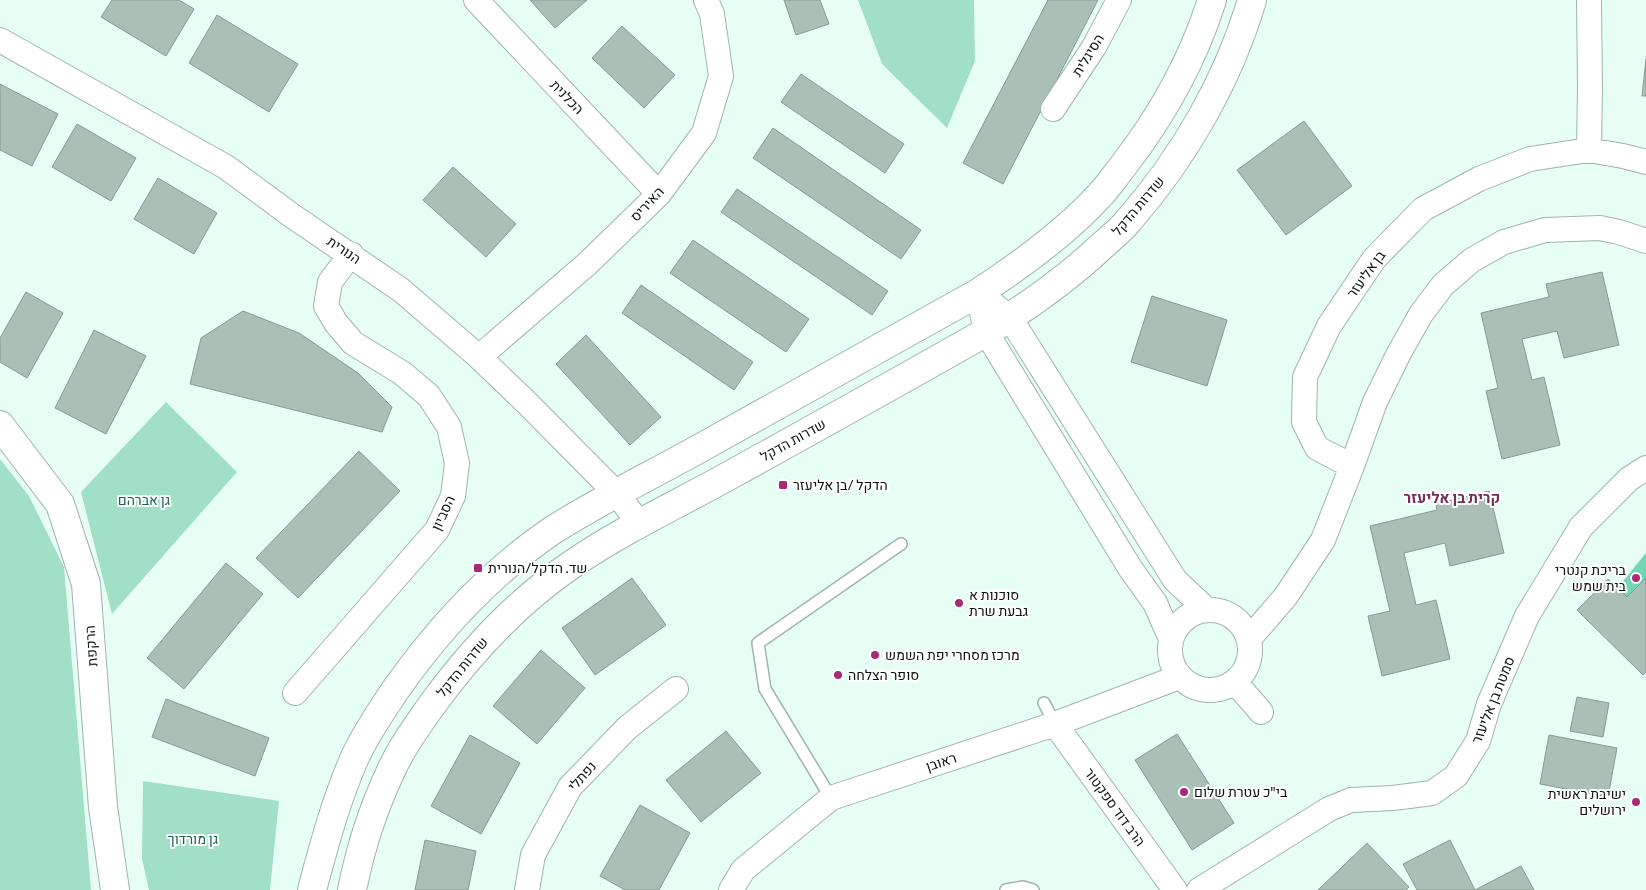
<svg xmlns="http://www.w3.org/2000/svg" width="1646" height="890" font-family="Commissioner,Heebo,sans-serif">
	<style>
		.green { fill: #a1e0c6 }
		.water { fill: #71d7b2 }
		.building { fill: #aac0b6; stroke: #869b92 }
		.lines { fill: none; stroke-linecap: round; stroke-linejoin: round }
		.service-casing { stroke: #9fb5ab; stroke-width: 14 }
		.minor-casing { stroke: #9fb5ab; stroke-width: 26 }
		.tertiary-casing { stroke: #9fb5ab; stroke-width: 30 }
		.secondary-casing { stroke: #9fb5ab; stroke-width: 30 }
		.service { stroke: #fff; stroke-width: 11 }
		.minor { stroke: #fff; stroke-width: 24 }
		.tertiary { stroke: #fff; stroke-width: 28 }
		.secondary { stroke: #fff; stroke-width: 28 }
		.poi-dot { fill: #a92979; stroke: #fff; stroke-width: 2 }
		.labels { text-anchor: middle; stroke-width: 4; stroke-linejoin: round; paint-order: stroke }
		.street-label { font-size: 14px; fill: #0b130f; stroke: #fff }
		.poi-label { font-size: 14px; fill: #0b130f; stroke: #fff; text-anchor: start }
		.park-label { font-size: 14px; fill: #17664d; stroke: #fff }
		.neighbourhood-label { font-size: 15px; font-weight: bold; fill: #723357; stroke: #fff }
	</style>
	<rect width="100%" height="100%" fill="#e7fef4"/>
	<path class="green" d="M 858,0 L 974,0 L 975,61 L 947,128 L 882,64 Z
		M 166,402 L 237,472 L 112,614 L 81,492 Z
		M 0,459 L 29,496 L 64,567 L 91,890 L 0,890 Z
		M 143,781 L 279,801 L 270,890 L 149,890 L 142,859 Z"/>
	<path class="water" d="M 1646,553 L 1646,635 L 1606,602 Z"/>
	<path class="building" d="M 112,0 L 179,0 L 194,9 L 166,56 L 101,17 Z
		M 530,0 L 587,0 L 555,28 Z
		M 784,0 L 820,0 L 829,24 L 796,35 Z
		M 1048,0 L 1098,0 L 1003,184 L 963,163 Z
		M 217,15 L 298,64 L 269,112 L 189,63 Z
		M 622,26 L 675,75 L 644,108 L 592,58 Z
		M 1646,59 L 1646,96 L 1642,96 Z
		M 801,74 L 904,144 L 885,173 L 781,102 Z
		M 0,84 L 58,114 L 32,166 L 0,150 Z
		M 1304,121 L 1352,186 L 1286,235 L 1237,170 Z
		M 77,124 L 136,158 L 111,201 L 52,167 Z
		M 773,128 L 921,230 L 901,259 L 753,158 Z
		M 453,167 L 516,224 L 486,257 L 423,200 Z
		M 158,178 L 217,213 L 194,254 L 134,219 Z
		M 737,189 L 888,291 L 872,315 L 721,212 Z
		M 693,240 L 809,319 L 786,352 L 670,273 Z
		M 1602,272 L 1619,345 L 1564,358 L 1557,331 L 1522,339 L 1532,380 L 1544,377 L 1560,445 L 1502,459 L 1486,391 L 1498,388 L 1481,313 L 1549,297 L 1546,284 Z
		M 641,285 L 753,362 L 734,390 L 622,313 Z
		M 26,292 L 63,313 L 27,378 L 0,362 L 0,338 Z
		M 1152,296 L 1227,320 L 1207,386 L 1131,362 Z
		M 243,311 L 299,333 L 358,373 L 392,407 L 382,432 L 190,384 L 201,338 Z
		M 94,330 L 146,356 L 106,434 L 55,408 Z
		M 586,335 L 661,417 L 630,445 L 556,364 Z
		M 359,451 L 400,491 L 298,598 L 256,558 Z
		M 1489,491 L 1504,553 L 1450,566 L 1445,543 L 1404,553 L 1416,605 L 1436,600 L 1450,659 L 1382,676 L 1368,616 L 1390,611 L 1370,526 L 1437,510 L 1436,504 Z
		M 226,563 L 263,594 L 184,689 L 147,658 Z
		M 632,578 L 666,625 L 595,675 L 562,628 Z
		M 1646,578 L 1646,672 L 1643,675 L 1577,610 L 1608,579 L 1627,597 Z
		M 541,650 L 585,688 L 537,744 L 493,706 Z
		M 1577,697 L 1609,703 L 1603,737 L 1570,731 Z
		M 166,699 L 269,738 L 255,776 L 152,737 Z
		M 726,731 L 761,773 L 701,822 L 666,780 Z
		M 1177,734 L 1234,823 L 1192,850 L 1135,760 Z
		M 470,735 L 520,763 L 481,834 L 431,806 Z
		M 1549,735 L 1617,748 L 1608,797 L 1540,784 Z
		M 640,805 L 690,833 L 659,890 L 625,890 L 600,876 Z
		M 425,840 L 476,851 L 468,890 L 415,890 Z
		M 1450,840 L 1475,890 L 1521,866 L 1534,890 L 1417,890 L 1403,864 Z
		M 1367,843 L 1409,887 L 1406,890 L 1318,890 Z"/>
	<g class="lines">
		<g class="service-casing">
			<path id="service" d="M 1044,703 L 1055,724
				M 831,798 L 765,689 L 758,643 L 901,544
				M 1006,890 L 1023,887 L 1033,890"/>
		</g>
		<g class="minor-casing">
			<path id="minor" d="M 476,0 L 659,194
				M 0,40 L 226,167 L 291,215 L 401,290 L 479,357 L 527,403 L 616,493 L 640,524
				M 1053,109 L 1094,47 L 1119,0
				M 1589,150 L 1590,87 L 1589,0
				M 978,293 L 986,332 L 1130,568 L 1155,603 L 1171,639
				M 994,305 L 1010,318 L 1175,580 L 1207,610
				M 479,357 L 587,264 L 659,194 L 704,133 L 721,76 L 712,14 L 706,0
				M 1352,466 L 1317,448 L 1304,422 L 1305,377 L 1329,326 L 1374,259 L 1423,209 L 1479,179 L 1530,159 L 1589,150 L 1623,156 L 1646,162
				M1170 650a40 40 0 1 1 80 0a40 40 0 1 1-80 0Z
				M 1249,639 L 1286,596 L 1323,540 L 1352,466 L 1375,402 L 1398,355 L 1421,314 L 1443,285 L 1472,260 L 1504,242 L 1545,230 L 1600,228 L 1619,232 L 1646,241
				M 1235,682 L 1261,712
				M 295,693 L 437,530 L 453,496 L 457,463 L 449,427 L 429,396 L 402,373 L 353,343 L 336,323 L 326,306 L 330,282 L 351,254
				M 1055,724 L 1175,890
				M 527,890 L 533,855 L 570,787 L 627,728 L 676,689
				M 731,890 L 743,870 L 831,798 L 1055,724 L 1179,677
				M 1199,890 L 1329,809 L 1351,800 L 1393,798 L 1432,793 L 1456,776 L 1478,741 L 1489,704 L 1527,616 L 1581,527 L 1629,479 L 1646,468"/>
		</g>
		<g class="tertiary-casing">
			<path id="tertiary" d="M 0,425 L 60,504 L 86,584 L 103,807 L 115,890"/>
		</g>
		<g class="secondary-casing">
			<path id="secondary" d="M 312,890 C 324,845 336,800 355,757 C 366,733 382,710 396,689 C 439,628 491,572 553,530 C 602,499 654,474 704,446 C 795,395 886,344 978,293 C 1021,265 1064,234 1099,196 C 1108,187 1115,176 1123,166 C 1161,117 1193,60 1212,0
				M 352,890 C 360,850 373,809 390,773 C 400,750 415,729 429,709 C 470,652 516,602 574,563 C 624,529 680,503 732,474 C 817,427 902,380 986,332 C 1029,306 1068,278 1104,244 C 1113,236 1122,229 1129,220 C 1184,157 1228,81 1252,0"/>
		</g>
		<use href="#service" class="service"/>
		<use href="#minor" class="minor"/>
		<use href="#tertiary" class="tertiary"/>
		<use href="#secondary" class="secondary"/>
	</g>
	<g class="poi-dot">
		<rect x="778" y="480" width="10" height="10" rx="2.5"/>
		<rect x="473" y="563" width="10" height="10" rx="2.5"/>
		<circle cx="1636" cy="578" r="5"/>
		<circle cx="959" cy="603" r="5"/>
		<circle cx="875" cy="655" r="5"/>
		<circle cx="838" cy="675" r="5"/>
		<circle cx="1184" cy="792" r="5"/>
		<circle cx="1636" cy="802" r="5"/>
	</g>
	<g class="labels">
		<g class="street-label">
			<text transform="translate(1088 55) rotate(-58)" y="5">הסיגלית</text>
			<text transform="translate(567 97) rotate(46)" y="5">הכלנית</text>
			<text transform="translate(647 204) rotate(-47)" y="5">האיריס</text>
			<text transform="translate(1138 206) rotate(-50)" y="5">שדרות הדקל</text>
			<text transform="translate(344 250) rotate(34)" y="5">הנורית</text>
			<text transform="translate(1366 274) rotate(-54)" y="5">בן אליעזר</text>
			<text transform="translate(793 440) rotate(-29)" y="5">שדרות הדקל</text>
			<text transform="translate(443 513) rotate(-65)" y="5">הסביון</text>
			<text transform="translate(91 646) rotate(-94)" y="5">הרקפת</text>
			<text transform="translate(462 667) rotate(-51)" y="5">שדרות הדקל</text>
			<text transform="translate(1493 700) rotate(-68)" y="5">סמטת בן אליעזר</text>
			<text transform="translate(941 762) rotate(-18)" y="5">ראובן</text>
			<text transform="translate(582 776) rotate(-48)" y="5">נפתלי</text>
			<text transform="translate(1115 807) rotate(54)" y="5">הרב דוד ספקטור</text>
		</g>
		<g class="poi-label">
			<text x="793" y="490">הדקל /בן אליעזר</text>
			<text x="488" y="573">שד. הדקל/הנורית</text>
			<text x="1626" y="575" text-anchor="end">בריכת קנטרי<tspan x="1626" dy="16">בית שמש</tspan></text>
			<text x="969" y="600">סוכנות א<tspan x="969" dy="16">גבעת שרת</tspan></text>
			<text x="885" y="660">מרכז מסחרי יפת השמש</text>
			<text x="848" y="680">סופר הצלחה</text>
			<text x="1194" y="797">בי"כ עטרת שלום</text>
			<text x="1626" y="799" text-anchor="end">ישיבת ראשית<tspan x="1626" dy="16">ירושלים</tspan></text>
		</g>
		<g class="park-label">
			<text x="144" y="505">גן אברהם</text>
			<text x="193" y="844">גן מורדוך</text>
		</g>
		<g class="neighbourhood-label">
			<text x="1452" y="503">קרית בן אליעזר</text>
		</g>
	</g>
</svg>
